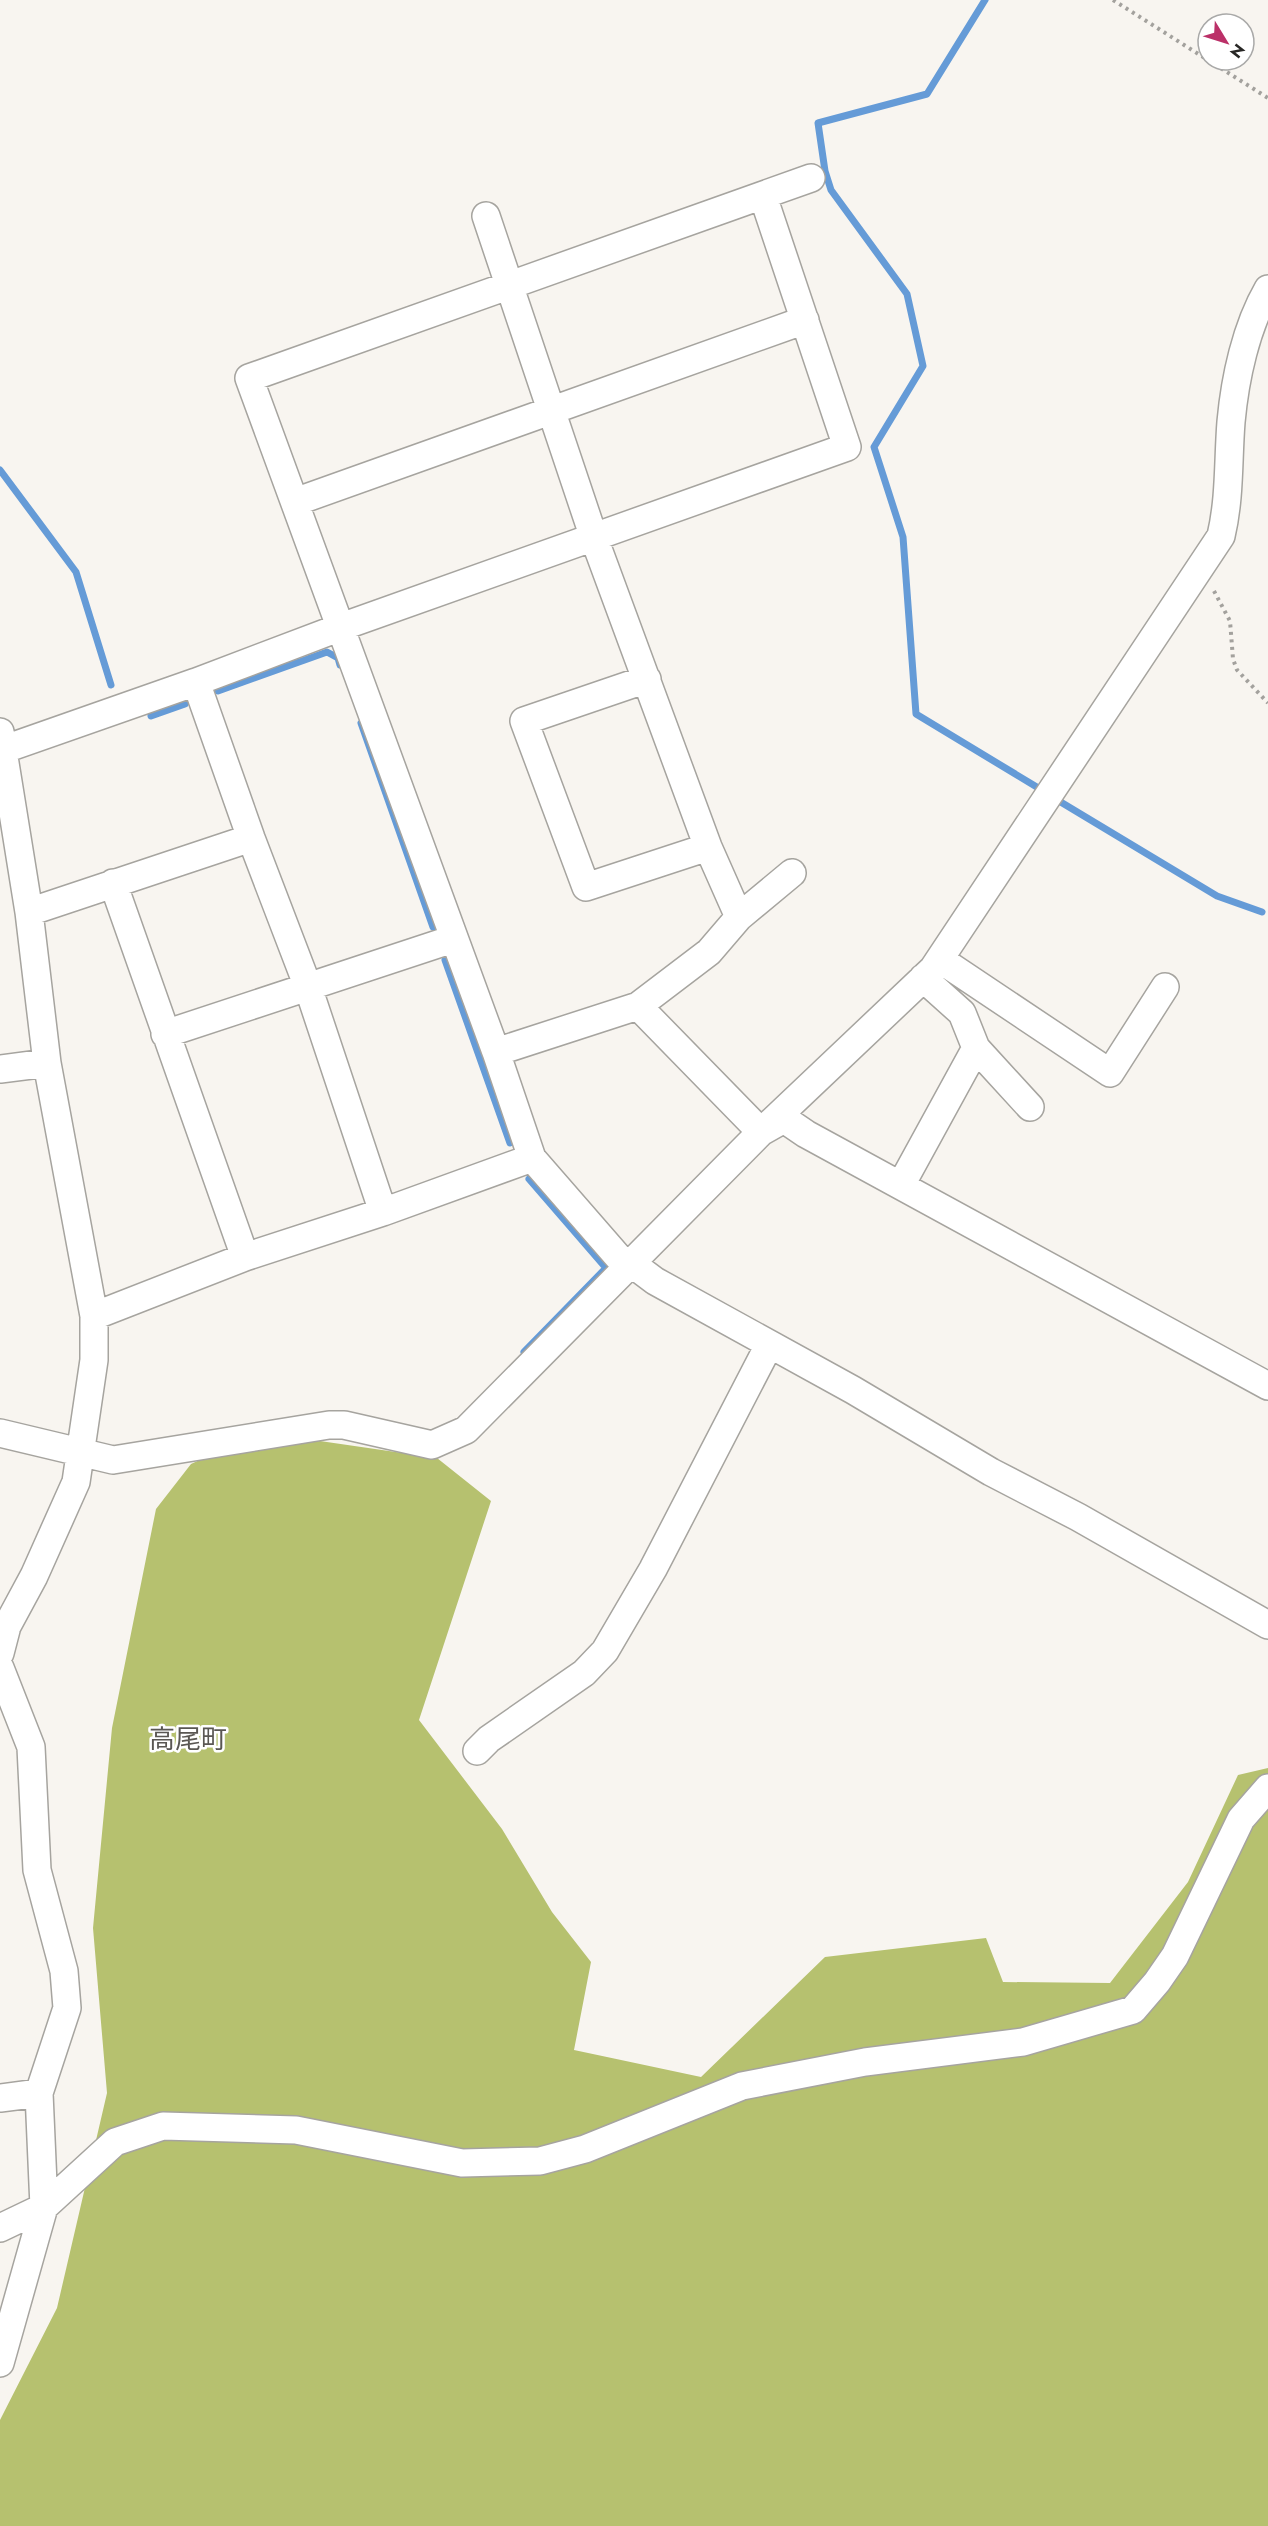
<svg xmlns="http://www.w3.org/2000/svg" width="1268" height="2526" font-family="Jost,'Noto Sans JP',sans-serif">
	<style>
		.forest { fill: #b6c16f }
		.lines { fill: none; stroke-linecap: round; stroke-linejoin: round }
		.stream { stroke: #659bd7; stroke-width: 7 }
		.minor-casing { stroke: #a6a49f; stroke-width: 30 }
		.path { stroke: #a3a19d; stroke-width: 4; stroke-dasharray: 3 4.5; stroke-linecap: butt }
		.minor { stroke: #fff; stroke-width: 27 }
		.labels { text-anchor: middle; stroke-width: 5; stroke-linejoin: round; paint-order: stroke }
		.quarter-label { font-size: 26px; fill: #5a5753; stroke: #fff }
	</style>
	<rect width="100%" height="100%" fill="#f8f5f0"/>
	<path class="forest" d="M 320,1441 L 437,1458 L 491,1501 L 419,1720 L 502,1829 L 552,1912 L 591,1962 L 574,2050 L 701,2077 L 825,1957 L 986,1938 L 1003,1982 L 1110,1983 L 1188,1882 L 1238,1775 L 1268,1768 L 1268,2526 L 0,2526 L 0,2420 L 57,2308 L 107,2093 L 93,1928 L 112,1728 L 156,1509 L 191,1464 L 219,1451 Z"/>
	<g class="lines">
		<path class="stream" d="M 985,0 L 927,94 L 818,123 L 825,171 L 831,190 L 907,294 L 923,366 L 874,447 L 903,537 L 916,714 L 1045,792
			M 0,470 L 76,572 L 111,685
			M 218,691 L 327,652 L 338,658 L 340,665
			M 151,716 L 185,704
			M 361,723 L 433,927
			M 1054,798 L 1217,896 L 1262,912
			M 445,960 L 510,1143
			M 524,1352 L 606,1268 L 529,1179"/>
		<g class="minor-casing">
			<path id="minor" d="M 811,178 L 249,378 L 496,1052 L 532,1158 L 626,1266 L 639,1269 L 655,1281 L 853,1390 L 991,1472 L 1078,1517 L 1268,1625
				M 486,216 L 594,538 L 708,847 L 739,917
				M 295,502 L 805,320
				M 647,679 L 524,721 L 586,887 L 708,847
				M 196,682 L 251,838 L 308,987 L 383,1212
				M 2,750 L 196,682 L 341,627 L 847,447 L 763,196
				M 113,883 L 245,1257
				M 29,912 L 251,838
				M 941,960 L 1110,1073 L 1165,987
				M 638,1006 L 709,952 L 739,917 L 792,873
				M 165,1034 L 453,939
				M 976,1048 L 1030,1107
				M 496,1052 L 638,1006 L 761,1132 L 784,1119 L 806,1134 L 1268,1386
				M 0,1069 L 47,1063
				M 901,1185 L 976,1048 L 962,1013 L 923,978
				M 94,1316 L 245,1257 L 383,1212 L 532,1158
				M 0,1433 L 113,1460 L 329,1425 L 344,1425 L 432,1445 L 466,1430 L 761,1132 L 933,969 L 1221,536 C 1230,498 1228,460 1231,422 C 1235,378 1246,327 1268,289
				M 0,1653 L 7,1626 L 34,1576 L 76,1482 L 94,1360 L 94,1316 L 47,1063 L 29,912 L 0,732
				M 0,1668 L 31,1747 L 37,1870 L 64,1971 L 67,2008 L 39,2093 L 44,2207 L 0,2363
				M 477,1751 L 489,1739 L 584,1673 L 605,1651 L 653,1569 L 769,1345
				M 0,2098 L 39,2093
				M 0,2228 L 44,2207 L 115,2142 L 163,2126 L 296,2130 L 462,2163 L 540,2161 L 585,2149 L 742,2086 L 865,2062 L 1023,2042 L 1133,2010 L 1157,1982 L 1175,1956 L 1241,1819 L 1268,1788"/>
		</g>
		<path class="path" d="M 1113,0 L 1268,98
			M 1214,591 L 1230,621 L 1233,659 L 1237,670 L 1268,703"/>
		<use href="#minor" class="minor"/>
	</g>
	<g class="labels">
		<g class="quarter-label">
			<text x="188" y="1748">高尾町</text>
		</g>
	</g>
	<g transform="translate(1226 42) rotate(128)"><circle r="28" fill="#ffffff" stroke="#a9a9a8" stroke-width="1.5"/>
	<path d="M0-4.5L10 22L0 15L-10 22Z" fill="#bb3068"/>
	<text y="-9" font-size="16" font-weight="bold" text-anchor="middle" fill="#282725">N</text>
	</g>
</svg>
